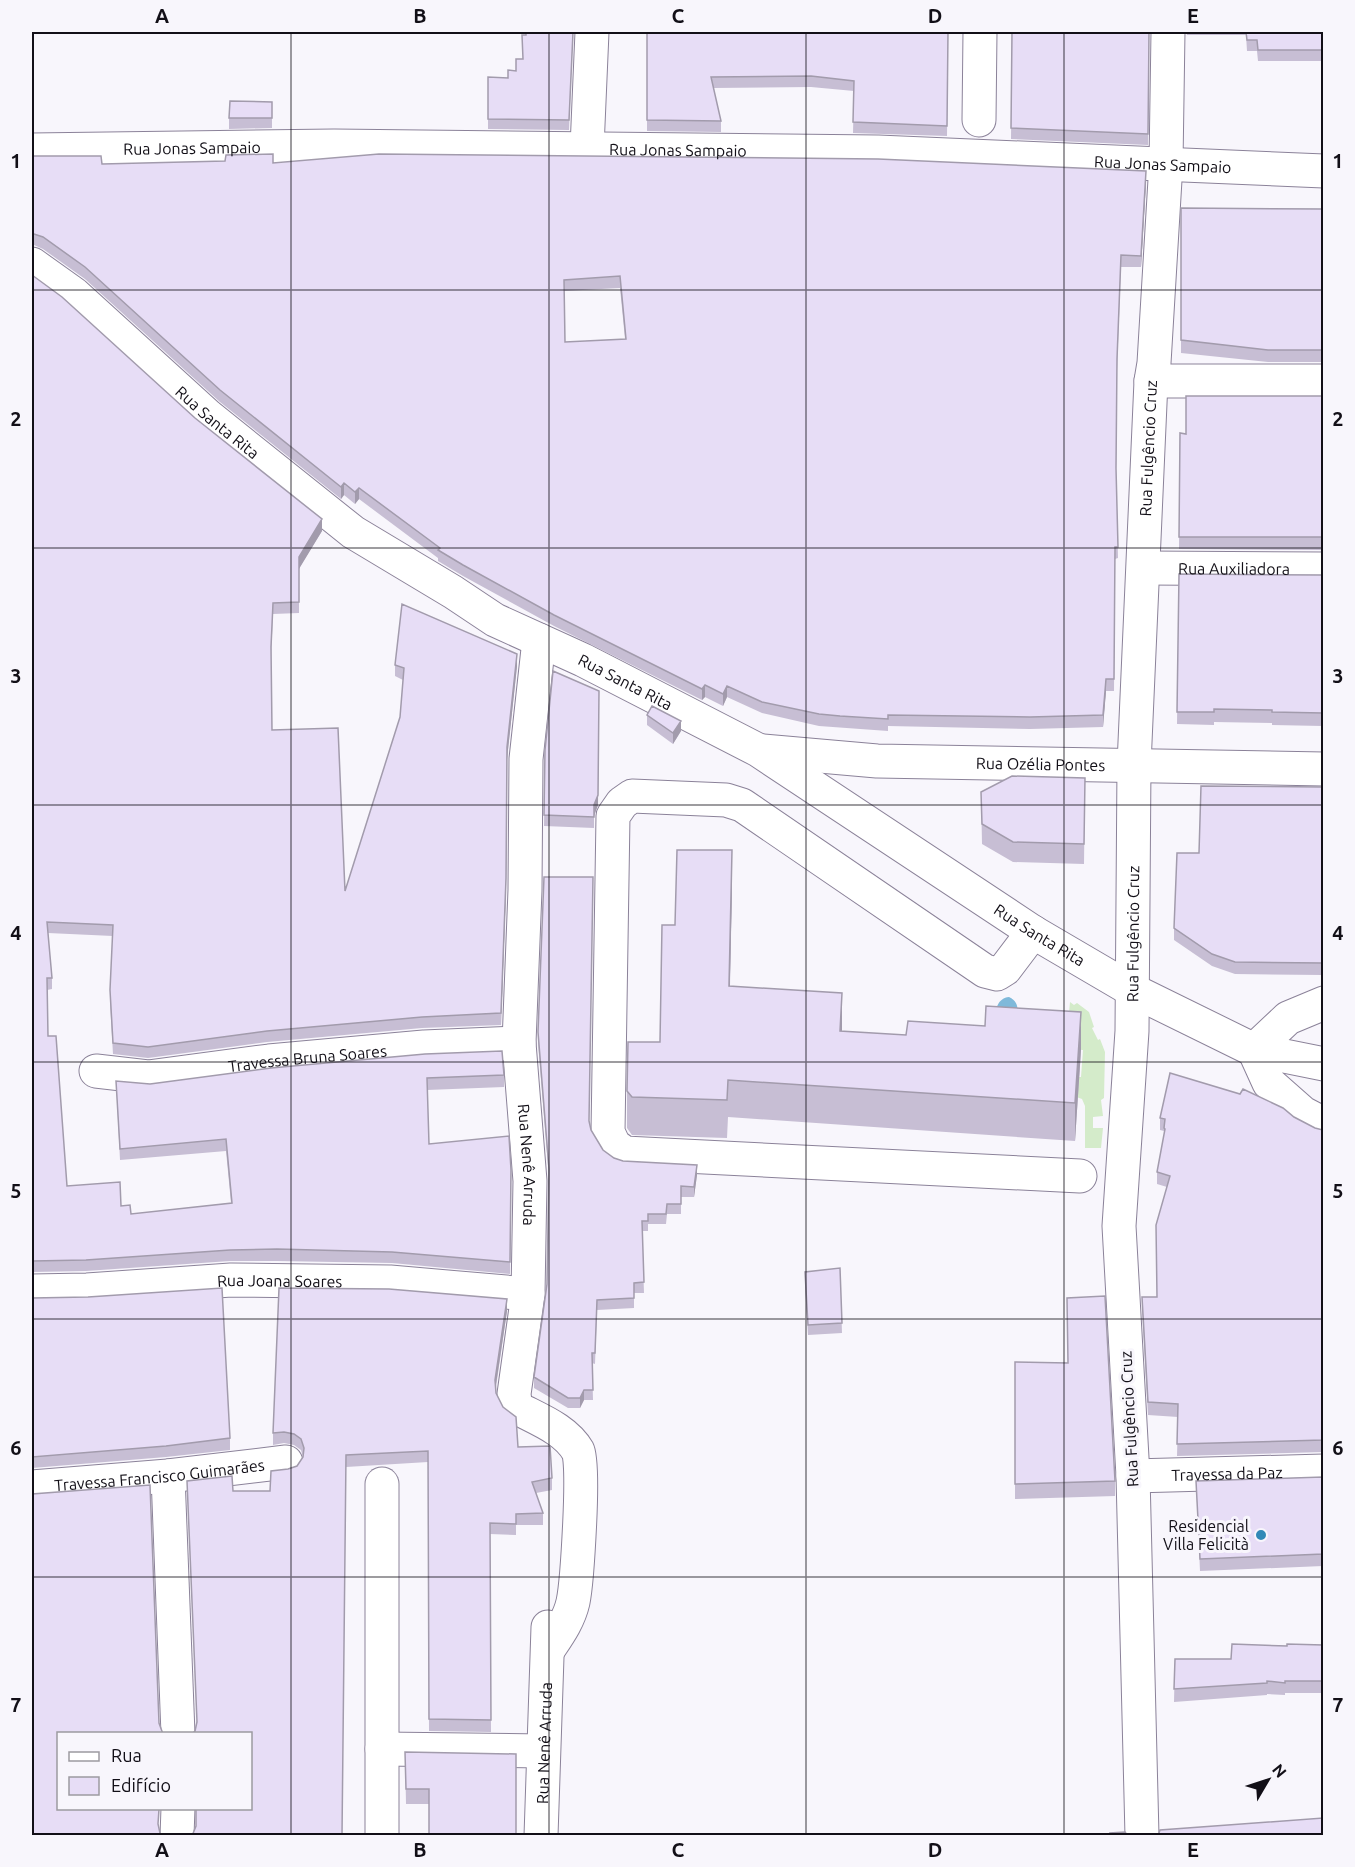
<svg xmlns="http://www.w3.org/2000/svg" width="1355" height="1867" font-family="Ubuntu,sans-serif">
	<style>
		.green { fill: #d4ebca }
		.water { fill: #7fb9da }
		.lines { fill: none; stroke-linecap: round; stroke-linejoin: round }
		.minor-casing { stroke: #8b8299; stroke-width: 35 }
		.minor { stroke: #fff; stroke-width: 33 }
		.wall { fill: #c7bed4; fill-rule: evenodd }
		.shaded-wall { fill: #a29bac }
		.building { fill: #e7ddf6; stroke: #a29bac; stroke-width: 1.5; fill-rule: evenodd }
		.grid { fill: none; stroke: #120f17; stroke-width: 1.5; stroke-opacity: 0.55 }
		.poi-dot { fill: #3189b7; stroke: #f8f6fc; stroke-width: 2 }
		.labels { text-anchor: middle; stroke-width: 6; stroke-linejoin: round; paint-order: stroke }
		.street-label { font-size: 16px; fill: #120f17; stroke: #f8f6fc }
		.poi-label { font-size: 16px; fill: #120f17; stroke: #f8f6fc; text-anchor: end }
		.neatline { fill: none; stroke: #120f17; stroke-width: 2 }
		.grid-label { font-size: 20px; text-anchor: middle; font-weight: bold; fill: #120f17 }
	</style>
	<rect width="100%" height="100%" fill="#f8f6fc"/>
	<path class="green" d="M 1070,1002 L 1074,1005 L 1077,1003 L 1089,1012 L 1094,1027 L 1092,1028 L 1098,1040 L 1100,1039 L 1105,1052 L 1104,1098 L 1101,1100 L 1103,1116 L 1093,1117 L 1093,1128 L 1103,1128 L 1101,1148 L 1085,1148 L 1085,1106 L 1082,1099 L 1071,1095 L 1067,1077 L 1081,1077 L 1083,1050 L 1047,1047 L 1069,1013 Z"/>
	<path class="water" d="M 1009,997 C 1019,1002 1018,1009 1017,1019 L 995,1034 C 996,1020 992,999 1009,997 Z"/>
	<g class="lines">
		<g class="minor-casing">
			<g id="minor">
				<path d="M 979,120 L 980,32"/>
				<path d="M 587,148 L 592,32"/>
				<path id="s1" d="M 32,150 L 334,146 L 878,152 L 1324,171"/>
				<path id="s2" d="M 32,264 L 74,294 L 208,416 L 353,532 L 453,592 L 495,620 L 583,660 L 758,750 L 1033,932 L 1132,990 L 1254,1050 L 1324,1064"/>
				<path d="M 1151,381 L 1324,381"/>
				<path id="s3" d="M 1144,568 L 1324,569"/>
				<path id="s4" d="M 539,640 L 526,759 L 525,890 L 519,1043 L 530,1181 L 528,1294 L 514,1394 L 515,1402 L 519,1409 C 540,1420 566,1430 578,1451 C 585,1464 577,1583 573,1602 C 569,1620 558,1635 548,1650"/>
				<path id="s5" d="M 763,751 L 877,761 L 1324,769"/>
				<path d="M 1033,932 L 1005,969 L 997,974 L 985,971 L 742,805 L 726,800 L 632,796 L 622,803 L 613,816 L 608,1132 L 614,1145 L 625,1153 L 1080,1176"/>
				<path d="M 1254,1050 L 1269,1083 L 1303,1113 L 1324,1124"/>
				<path d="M 1254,1050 L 1288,1018 L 1324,1003"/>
				<path id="s6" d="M 96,1071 L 148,1077 L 269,1061 L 424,1047 L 519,1043"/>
				<path id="s7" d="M 32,1291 L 87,1290 L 231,1280 L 390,1282 L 528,1294"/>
				<path d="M 168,1476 L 178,1734"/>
				<path id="s8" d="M 1133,1476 L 1324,1471"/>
				<path id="s9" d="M 32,1487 L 168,1476 L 286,1462"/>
				<path d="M 382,1749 L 543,1751"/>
				<path d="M 177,1836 L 178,1808"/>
				<path d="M 382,1836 L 382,1484"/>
				<path id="s10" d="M 541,1836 L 548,1627"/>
				<path id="s11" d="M 1142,1836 L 1133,1476 L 1119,1226 L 1132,1031 L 1134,765 L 1151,381 L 1154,363 L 1166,163 L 1168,32"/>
			</g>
		</g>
		<use href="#minor" class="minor"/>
	</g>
	<path class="wall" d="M 526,32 L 573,32 L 569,130 L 488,129 L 488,77 L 508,78 L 516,71 L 523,59 Z
		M 647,32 L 948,32 L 947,136 L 853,133 L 854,91 L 811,87 L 713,88 L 721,121 L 721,132 L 647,131 Z
		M 1012,32 L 1149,32 L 1148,145 L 1011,139 Z
		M 1186,32 L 1323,32 L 1323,61 L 1258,61 L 1257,51 L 1247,51 L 1246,35 L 1187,35 Z
		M 272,102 L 272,128 L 229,129 L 229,118 Z
		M 32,156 L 102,164 L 273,163 L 1146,182 L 1141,267 L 1121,267 L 1117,370 L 1116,472 L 1118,558 L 1115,559 L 1114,691 L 1106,691 L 1103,727 L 1030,729 L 888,726 L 888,731 L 819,726 L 762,713 L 727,697 L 723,706 L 705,697 L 702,700 L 554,626 L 463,576 L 438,561 L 438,558 L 359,499 L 355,504 L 344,495 L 341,499 L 220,402 L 85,279 L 43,249 L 34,245 L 32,246 ZM 620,288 L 625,339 L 565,342 L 564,291 Z
		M 1181,208 L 1323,209 L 1323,362 L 1268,362 L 1181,353 Z
		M 32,275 L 195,418 L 322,531 L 299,568 L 299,613 L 273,614 L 271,657 L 272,730 L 345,891 L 400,717 L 403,680 L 395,676 L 395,665 L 517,666 L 507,759 L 506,890 L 501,1025 L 422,1028 L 267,1042 L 148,1058 L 113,1054 L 110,1002 L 113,936 L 48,933 L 52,978 L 52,989 L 47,990 L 48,1036 L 67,1186 L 121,1206 L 131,1214 L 231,1203 L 226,1151 L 120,1160 L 116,1081 L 150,1084 L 504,1075 L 504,1087 L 427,1090 L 429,1144 L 511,1170 L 510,1274 L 392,1263 L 277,1261 L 230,1261 L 86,1271 L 32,1272 Z
		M 1323,396 L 1323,550 L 1179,549 L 1180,433 L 1186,434 Z
		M 1179,574 L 1323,575 L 1323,726 L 1272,725 L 1272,723 L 1214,722 L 1214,725 L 1177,724 Z
		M 647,715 L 681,731 L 673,744 L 647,725 Z
		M 545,750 L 598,805 L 594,816 L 594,828 L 544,826 Z
		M 1085,778 L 1084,864 L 1013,862 L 982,844 L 981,792 Z
		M 1323,787 L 1323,975 L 1235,974 L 1212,966 L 1174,940 L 1174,928 L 1199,853 Z
		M 732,887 L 730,986 L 842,1031 L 1081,1050 L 1075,1141 L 728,1117 L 727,1138 L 632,1135 L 627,1128 L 627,1091 L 660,1042 L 675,925 Z
		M 538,1032 L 589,1122 L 591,1130 L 603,1150 L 614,1158 L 623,1161 L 697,1175 L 694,1197 L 681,1197 L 681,1214 L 667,1214 L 666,1224 L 648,1224 L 648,1231 L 642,1231 L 644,1293 L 634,1293 L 634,1308 L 597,1310 L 595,1364 L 592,1363 L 593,1400 L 584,1400 L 580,1408 L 568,1408 L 534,1388 L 534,1377 L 547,1284 L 549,1178 L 538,1043 Z
		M 1294,1117 L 1315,1128 L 1323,1130 L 1323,1452 L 1177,1456 L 1178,1417 L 1148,1415 L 1142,1309 L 1142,1297 L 1157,1297 L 1167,1187 L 1157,1184 L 1157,1172 L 1164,1137 L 1164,1131 L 1160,1130 L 1160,1118 Z
		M 840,1268 L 842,1333 L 808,1335 L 805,1282 Z
		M 32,1298 L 230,1438 L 230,1450 L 166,1457 L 32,1468 Z
		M 507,1311 L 496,1387 L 496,1393 L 518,1447 L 552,1478 L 552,1490 L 536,1493 L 543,1513 L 543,1525 L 516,1525 L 516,1535 L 490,1534 L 491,1732 L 429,1731 L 428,1462 L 346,1467 L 250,1809 L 195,1731 L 233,1491 L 270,1491 L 288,1469 L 297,1466 L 303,1457 L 301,1450 L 294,1445 L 284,1443 L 273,1445 L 273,1433 Z
		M 1015,1362 L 1068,1363 L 1115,1481 L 1115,1496 L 1015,1499 Z
		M 1323,1477 L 1323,1566 L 1200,1571 L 1196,1481 Z
		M 1323,1645 L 1323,1693 L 1285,1693 L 1285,1695 L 1267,1694 L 1267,1695 L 1174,1702 L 1175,1659 L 1231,1659 L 1287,1646 Z
		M 405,1752 L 516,1836 L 429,1804 L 406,1804 Z"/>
	<path class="shaded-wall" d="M 1146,171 L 1146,182 L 1141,267 L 1141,256 Z
		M 344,483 L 344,495 L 341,499 L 341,487 Z
		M 359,488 L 359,499 L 355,504 L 355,492 Z
		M 322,519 L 322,531 L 299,569 L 299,557 Z
		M 517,654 L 517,666 L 507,759 L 506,890 L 501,1025 L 507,747 Z
		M 1106,679 L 1106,691 L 1103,727 L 1103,715 Z
		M 705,685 L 705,697 L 702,700 L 702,689 Z
		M 727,686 L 727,697 L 723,706 L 723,694 Z
		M 599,691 L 598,805 L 594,816 Z
		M 681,721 L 681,731 L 673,744 L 673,733 Z
		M 732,850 L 732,887 L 729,1023 L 729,986 Z
		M 842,993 L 842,1031 L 840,1031 Z
		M 1081,1012 L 1081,1050 L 1075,1141 L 1075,1103 Z
		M 697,1165 L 697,1175 L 694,1197 L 694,1187 Z
		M 507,1299 L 507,1311 L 495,1391 L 495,1380 Z
		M 584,1390 L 584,1400 L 580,1408 L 580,1398 Z"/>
	<path class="building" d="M 526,32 L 573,32 L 569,120 L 488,119 L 488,77 L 508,78 L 508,70 L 516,71 L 516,59 L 523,59 L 522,35 L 526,35 Z
		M 647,32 L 948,32 L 947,126 L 853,122 L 854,81 L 811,76 L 711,77 L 721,121 L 647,120 Z
		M 1012,32 L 1149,32 L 1148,134 L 1011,128 Z
		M 1246,32 L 1323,32 L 1323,50 L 1258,50 L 1257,40 L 1247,40 Z
		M 230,101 L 272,102 L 272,118 L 229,118 Z
		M 273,154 L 273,163 L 379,154 L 878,159 L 1146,171 L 1141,256 L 1121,255 L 1117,359 L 1116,468 L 1118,547 L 1115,547 L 1114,679 L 1106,679 L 1103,715 L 1030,717 L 888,715 L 888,719 L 840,716 L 819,714 L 762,702 L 727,686 L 723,694 L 705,685 L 702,689 L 554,615 L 463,565 L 438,550 L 440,548 L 359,488 L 355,492 L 344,483 L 341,487 L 220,390 L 85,267 L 43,237 L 34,234 L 32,234 L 32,156 L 101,156 L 102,164 L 225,161 L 226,155 ZM 620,276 L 626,339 L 565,342 L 564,280 Z
		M 1181,208 L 1323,209 L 1323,350 L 1268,350 L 1181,340 Z
		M 32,275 L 62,297 L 195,418 L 322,519 L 299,557 L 299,602 L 273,603 L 271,647 L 272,730 L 338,728 L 345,891 L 400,717 L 404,668 L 395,665 L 402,604 L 517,654 L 507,747 L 506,878 L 501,1013 L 422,1017 L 267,1031 L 148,1047 L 113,1043 L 110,990 L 113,925 L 47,922 L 52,978 L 47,978 L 48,1036 L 56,1036 L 67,1186 L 120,1182 L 121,1206 L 130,1205 L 131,1214 L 232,1203 L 226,1139 L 120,1149 L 116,1081 L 150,1084 L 271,1068 L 425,1054 L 502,1051 L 504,1075 L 427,1078 L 429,1144 L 509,1136 L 511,1170 L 510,1262 L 392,1252 L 277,1249 L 230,1250 L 86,1260 L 32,1261 Z
		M 1186,396 L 1323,396 L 1323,537 L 1179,537 L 1180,433 L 1186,434 Z
		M 1179,574 L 1323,575 L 1323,713 L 1272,712 L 1272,710 L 1214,709 L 1214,712 L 1177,712 Z
		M 553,671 L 599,691 L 598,795 L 594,805 L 594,817 L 544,815 L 545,750 Z
		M 652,706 L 681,721 L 673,733 L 647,715 Z
		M 1012,776 L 1085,778 L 1084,844 L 1013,842 L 982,824 L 981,792 Z
		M 1201,786 L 1323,787 L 1323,963 L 1235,962 L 1212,954 L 1174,928 L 1177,853 L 1199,853 Z
		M 677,850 L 732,850 L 729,986 L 842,993 L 840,1031 L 906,1035 L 908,1021 L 985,1026 L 986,1006 L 1081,1012 L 1075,1103 L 728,1080 L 727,1100 L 632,1097 L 627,1091 L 628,1042 L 660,1042 L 662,925 L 675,925 Z
		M 544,877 L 593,877 L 589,1121 L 591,1130 L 603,1150 L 614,1158 L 623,1161 L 697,1165 L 694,1187 L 681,1186 L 681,1204 L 667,1204 L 666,1214 L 648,1214 L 648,1221 L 642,1221 L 644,1282 L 634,1283 L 634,1298 L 597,1300 L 595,1353 L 592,1353 L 593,1390 L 584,1390 L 580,1398 L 568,1398 L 534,1377 L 547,1284 L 549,1169 L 538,1032 Z
		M 1170,1073 L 1240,1094 L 1243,1089 L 1283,1108 L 1294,1117 L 1315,1128 L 1323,1130 L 1323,1440 L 1177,1444 L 1178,1404 L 1148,1402 L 1142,1297 L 1157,1297 L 1156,1225 L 1170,1176 L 1157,1172 L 1165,1129 L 1164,1128 L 1165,1119 L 1160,1118 Z
		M 840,1268 L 842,1323 L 808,1325 L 805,1272 Z
		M 222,1288 L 230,1438 L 166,1446 L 32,1457 L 32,1298 L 88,1297 Z
		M 279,1288 L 389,1289 L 507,1299 L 495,1380 L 496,1393 L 503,1407 L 516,1417 L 518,1447 L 550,1446 L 552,1478 L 532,1482 L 543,1513 L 516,1514 L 516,1524 L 490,1523 L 491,1720 L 429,1719 L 428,1451 L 346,1455 L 342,1836 L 192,1836 L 196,1826 L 196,1809 L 250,1809 L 250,1734 L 192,1734 L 195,1731 L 197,1722 L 187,1481 L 232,1476 L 233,1491 L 270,1491 L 271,1471 L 288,1469 L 297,1466 L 303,1457 L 304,1448 L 301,1439 L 294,1434 L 284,1432 L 273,1433 Z
		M 1105,1296 L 1115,1481 L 1015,1484 L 1015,1362 L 1068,1363 L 1067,1298 Z
		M 1323,1477 L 1323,1554 L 1200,1559 L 1196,1481 Z
		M 150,1485 L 159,1723 L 163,1734 L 58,1734 L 58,1809 L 159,1809 L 158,1824 L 160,1833 L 163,1836 L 32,1836 L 32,1494 Z
		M 1232,1644 L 1287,1646 L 1287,1644 L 1323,1645 L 1323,1681 L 1285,1681 L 1285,1683 L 1267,1681 L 1267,1683 L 1174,1689 L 1175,1659 L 1231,1659 Z
		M 405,1752 L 516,1754 L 516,1836 L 429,1836 L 429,1789 L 406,1789 Z
		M 1323,1818 L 1323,1836 L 1158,1836 L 1160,1830 Z
		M 1125,1832 L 1128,1836 L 1111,1836 L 1110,1833 Z"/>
	<path class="grid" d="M 291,32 L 291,1836M 549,32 L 549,1836M 806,32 L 806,1836M 1064,32 L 1064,1836M 32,290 L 1324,290M 32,548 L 1324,548M 32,805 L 1324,805M 32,1062 L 1324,1062M 32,1319 L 1324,1319M 32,1577 L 1324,1577"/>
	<circle class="poi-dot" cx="1261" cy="1535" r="6"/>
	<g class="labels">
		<g class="street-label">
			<text dy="6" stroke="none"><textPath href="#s1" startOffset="160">Rua Jonas Sampaio</textPath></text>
			<text dy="6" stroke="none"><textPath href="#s1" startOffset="646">Rua Jonas Sampaio</textPath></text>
			<text dy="6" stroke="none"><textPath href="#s1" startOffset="1131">Rua Jonas Sampaio</textPath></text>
			<text dy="6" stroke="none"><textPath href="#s2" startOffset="244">Rua Santa Rita</textPath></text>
			<text dy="6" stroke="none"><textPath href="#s11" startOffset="1389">Rua Fulgêncio Cruz</textPath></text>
			<text dy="6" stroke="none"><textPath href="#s3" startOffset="90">Rua Auxiliadora</textPath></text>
			<text dy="6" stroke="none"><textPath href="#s2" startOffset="730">Rua Santa Rita</textPath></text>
			<text dy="6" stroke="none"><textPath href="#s5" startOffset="278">Rua Ozélia Pontes</textPath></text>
			<text dy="6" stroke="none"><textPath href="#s11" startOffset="903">Rua Fulgêncio Cruz</textPath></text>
			<text dy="6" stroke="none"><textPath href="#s2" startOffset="1216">Rua Santa Rita</textPath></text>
			<text dy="6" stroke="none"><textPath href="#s6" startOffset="213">Travessa Bruna Soares</textPath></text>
			<text dy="6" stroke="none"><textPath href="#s4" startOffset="526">Rua Nenê Arruda</textPath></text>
			<text dy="6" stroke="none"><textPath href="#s7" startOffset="248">Rua Joana Soares</textPath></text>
			<text transform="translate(1129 1419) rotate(-93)" y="6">Rua Fulgêncio Cruz</text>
			<text dy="6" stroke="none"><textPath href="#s8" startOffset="94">Travessa da Paz</textPath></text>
			<text dy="6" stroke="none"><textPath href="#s9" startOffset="128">Travessa Francisco Guimarães</textPath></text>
			<text dy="6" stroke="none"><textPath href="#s10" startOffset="93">Rua Nenê Arruda</textPath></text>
		</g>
		<g class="poi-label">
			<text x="1249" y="1532">Residencial<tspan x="1249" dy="18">Villa Felicità</tspan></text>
		</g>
	</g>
	<rect width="1355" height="1867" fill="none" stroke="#f8f6fc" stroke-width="66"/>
	<rect x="57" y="1732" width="195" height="78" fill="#f8f6fc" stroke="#9c9aa0" stroke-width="1.5"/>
	<rect x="69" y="1752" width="30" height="9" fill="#ffffff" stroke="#9c9aa0" stroke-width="1.5"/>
	<text x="111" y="1762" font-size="18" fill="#120f17">Rua</text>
	<rect x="69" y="1777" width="30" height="18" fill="#e7ddf6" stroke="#9c9aa0" stroke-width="1.5"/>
	<text x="111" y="1792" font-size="18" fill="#120f17">Edifício</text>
	<g transform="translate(1268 1780) rotate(51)" stroke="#f8f6fc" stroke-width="4.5" paint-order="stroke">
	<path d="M0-4.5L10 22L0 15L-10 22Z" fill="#120f17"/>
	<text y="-9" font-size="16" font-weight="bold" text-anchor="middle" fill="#120f17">N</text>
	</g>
	<rect x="33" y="33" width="1289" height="1801" class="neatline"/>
	<g class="grid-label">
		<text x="162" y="23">A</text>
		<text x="420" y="23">B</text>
		<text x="678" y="23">C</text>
		<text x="935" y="23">D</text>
		<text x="1193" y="23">E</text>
		<text x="16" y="168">1</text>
		<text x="1338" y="168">1</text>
		<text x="16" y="426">2</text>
		<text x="1338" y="426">2</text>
		<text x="16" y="683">3</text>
		<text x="1338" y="683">3</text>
		<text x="16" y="940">4</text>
		<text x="1338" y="940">4</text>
		<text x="16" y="1198">5</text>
		<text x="1338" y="1198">5</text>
		<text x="16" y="1455">6</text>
		<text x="1338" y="1455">6</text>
		<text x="16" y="1712">7</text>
		<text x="1338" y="1712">7</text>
		<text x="162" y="1857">A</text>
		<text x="420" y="1857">B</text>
		<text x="678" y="1857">C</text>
		<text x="935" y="1857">D</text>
		<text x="1193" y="1857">E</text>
	</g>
</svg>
